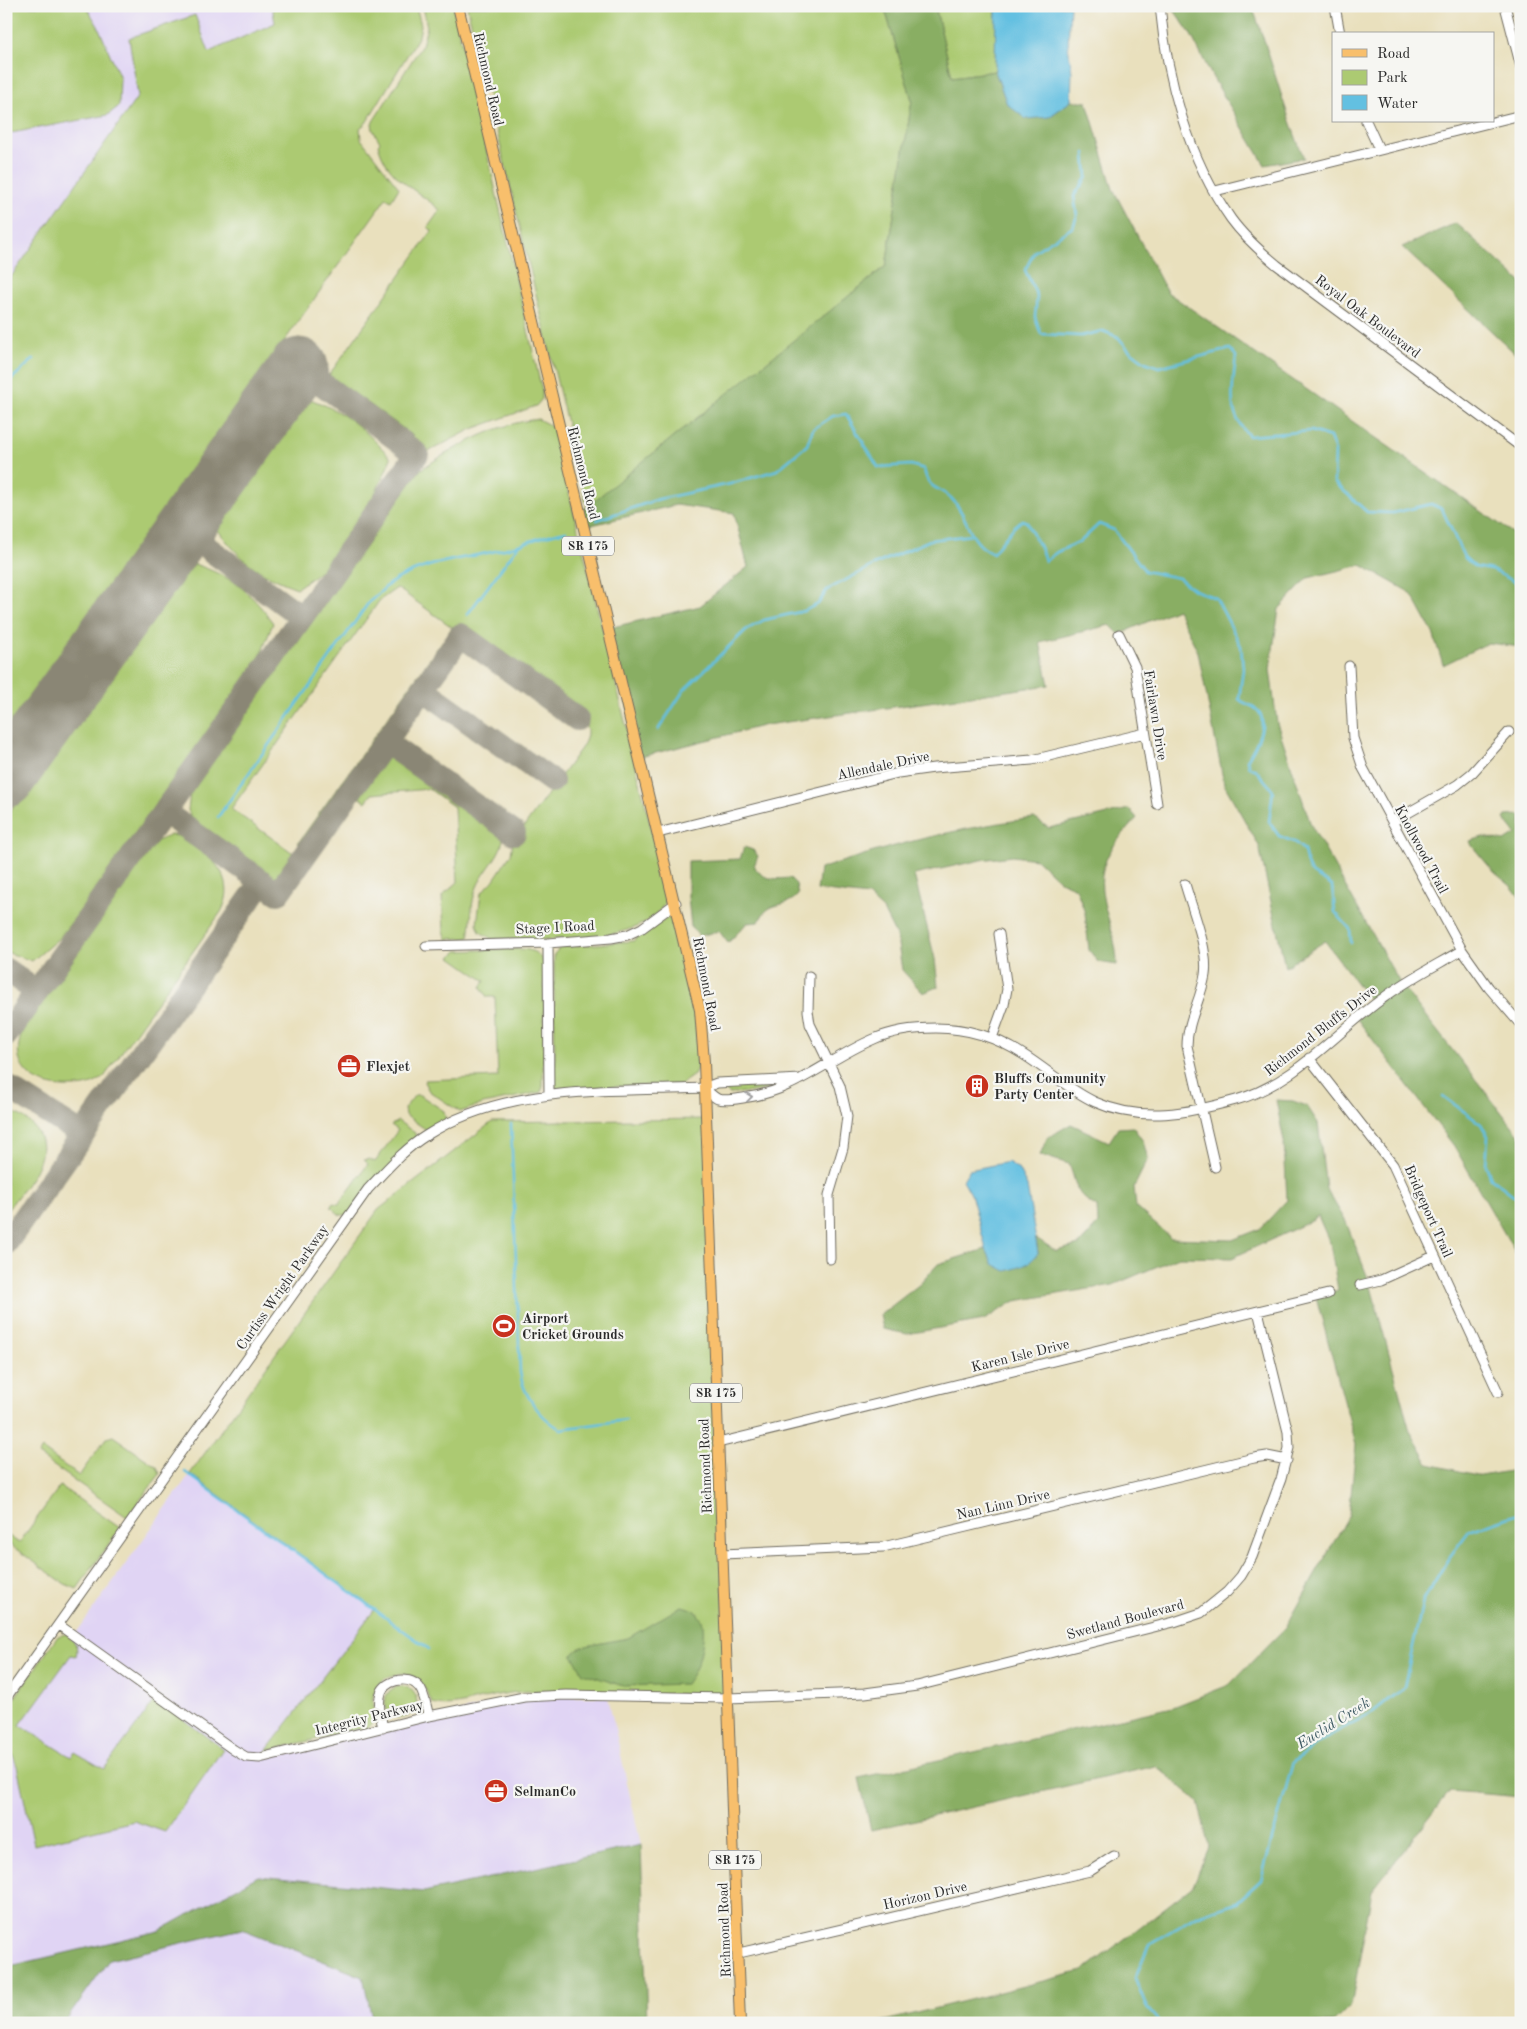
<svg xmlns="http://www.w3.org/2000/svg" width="1527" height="2029" font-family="'Old Standard TT',serif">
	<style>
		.built { fill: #e0d4f4 }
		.green { fill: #acca72; stroke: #6c7a4e }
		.forest { fill: #89ae64; stroke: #5a6c48 }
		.water { fill: #63c0e1; stroke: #477686 }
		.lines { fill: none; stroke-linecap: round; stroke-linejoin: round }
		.stream { stroke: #63c0e1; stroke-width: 2.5 }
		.taxiway { stroke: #8a8674; stroke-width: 24 }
		.runway { stroke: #8a8674; stroke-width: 59 }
		.minor-casing { stroke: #6e6a5e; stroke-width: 11 }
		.major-casing { stroke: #6e6a5e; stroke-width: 12 }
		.minor { stroke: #fff; stroke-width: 9 }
		.major { stroke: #f8bf6c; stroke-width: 10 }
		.oneway { stroke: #a0a0a0 }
		.labels { text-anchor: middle; stroke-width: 4.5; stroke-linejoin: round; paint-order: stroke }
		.shield { fill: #f6f6f2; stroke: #686867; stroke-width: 1 }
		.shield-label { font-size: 12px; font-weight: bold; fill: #2b2b2b }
		.street-label { font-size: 14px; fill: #2b2b2b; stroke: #f6f6f2 }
		.poi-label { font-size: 14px; font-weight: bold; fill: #2b2b2b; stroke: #f6f6f2; text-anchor: start }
		.water-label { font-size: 15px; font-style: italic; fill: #3c5862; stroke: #f6f6f2 }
	</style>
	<rect width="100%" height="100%" fill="#f6f6f2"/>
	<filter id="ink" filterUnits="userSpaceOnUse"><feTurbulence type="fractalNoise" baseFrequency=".02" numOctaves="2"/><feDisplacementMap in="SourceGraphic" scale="10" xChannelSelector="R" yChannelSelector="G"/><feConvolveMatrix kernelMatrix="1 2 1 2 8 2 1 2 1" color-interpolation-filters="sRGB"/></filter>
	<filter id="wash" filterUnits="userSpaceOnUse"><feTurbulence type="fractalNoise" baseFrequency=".0096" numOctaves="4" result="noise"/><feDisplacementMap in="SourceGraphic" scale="20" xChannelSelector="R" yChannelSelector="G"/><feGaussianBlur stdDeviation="1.12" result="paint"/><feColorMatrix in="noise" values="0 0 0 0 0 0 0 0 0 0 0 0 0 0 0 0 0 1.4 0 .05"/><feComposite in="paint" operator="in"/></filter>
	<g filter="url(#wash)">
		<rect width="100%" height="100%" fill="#e9e0bd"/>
		<path class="built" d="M 6,6 L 272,6 L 276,23 L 208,52 L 129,38 L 138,96 L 6,284 Z
			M 190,1474 L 375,1609 L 261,1757 L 524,1697 L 608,1697 L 641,1845 L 424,1892 L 258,1876 L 159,1931 L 6,1968 L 6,1731 Z
			M 242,1929 L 363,1977 L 373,2023 L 64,2023 L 109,1960 Z"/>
		<path class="green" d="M 6,6 L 86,6 L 98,26 L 120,78 L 119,106 L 108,115 L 6,134 Z
			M 272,6 L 416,6 L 421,25 L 419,36 L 366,123 L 360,128 L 361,139 L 399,188 L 391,201 L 386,198 L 283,343 L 289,348 L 6,745 L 6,284 L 138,96 L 129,38 L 195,15 L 209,52 L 275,23 Z
			M 423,6 L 453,6 L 542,391 L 542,399 L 536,406 L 472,429 L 422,455 L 420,446 L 411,434 L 329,375 L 432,231 L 428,227 L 440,210 C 415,188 387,179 378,144 L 380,142 L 373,130 L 372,123 L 422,45 L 427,27 Z
			M 467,6 L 884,6 L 912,100 L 886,266 L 587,507 Z
			M 935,6 L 996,6 L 995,71 L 952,77 Z
			M 307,398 C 344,411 365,429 391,458 C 376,497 353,535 325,566 C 317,575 306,581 297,588 C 256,573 240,560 214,525 L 300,400 Z
			M 538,419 L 553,427 L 667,893 C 660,949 533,939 492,939 L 480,932 L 477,924 L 481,893 L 493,881 L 511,854 L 513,842 L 582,747 C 590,733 588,727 579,715 L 461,633 L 454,638 L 448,633 L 452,627 L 397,588 L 380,600 L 231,809 L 293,853 L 294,864 L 282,880 L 273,878 L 192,820 L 188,810 L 190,794 L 420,470 C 455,447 495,424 538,419 Z
			M 188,562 C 229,575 248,588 273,623 L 260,657 L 128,849 L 59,938 L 32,961 L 6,952 L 6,817 Z
			M 443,640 L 446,644 L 445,651 L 310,841 L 303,845 L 298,843 Z
			M 382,758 L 396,758 L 403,760 L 503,831 C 506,852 485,868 477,887 C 470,903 472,922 469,938 L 447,939 L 444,931 L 442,896 L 458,882 L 454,807 L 429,789 L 372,794 L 366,802 L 353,793 L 374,764 Z
			M 170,835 C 181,835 188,842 197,848 C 220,864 236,884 221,912 L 104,1077 C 94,1085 84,1087 72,1087 C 34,1089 6,1067 24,1028 L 156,842 Z
			M 666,918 L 671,918 L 675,926 L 696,1021 L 697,1068 L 694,1075 L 681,1084 L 558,1089 L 555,1086 L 554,954 L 561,947 L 633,941 Z
			M 510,949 C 527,949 536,948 545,964 L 543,1087 L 541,1092 L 483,1104 L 460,1112 L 429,1091 L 424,1082 L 425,1080 L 498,1077 L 495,997 L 487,997 L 481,987 L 485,981 L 451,957 L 457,951 Z
			M 786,1082 C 768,1091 749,1093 729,1094 L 726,1091 L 729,1088 Z
			M 415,1095 L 420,1095 L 444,1111 L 446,1121 L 428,1131 L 405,1115 L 404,1109 Z
			M 6,1111 C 16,1112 23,1117 30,1123 C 61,1152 23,1187 6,1212 Z
			M 706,1119 L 727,1698 C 692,1691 662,1696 627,1694 C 597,1693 566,1689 535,1691 C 523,1691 509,1693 497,1695 C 476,1699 454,1710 433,1704 C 428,1697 426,1687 420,1681 C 405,1668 380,1674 374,1693 C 370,1704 378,1718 369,1727 L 266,1751 L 375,1609 L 190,1474 L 378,1210 L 492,1122 Z
			M 398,1121 L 415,1133 L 416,1138 L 347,1215 L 340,1215 L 331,1207 L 332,1203 L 339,1204 L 368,1164 L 364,1160 L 369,1159 L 375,1162 L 398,1130 L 391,1125 Z
			M 113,1436 L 157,1467 L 160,1474 L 127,1517 L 38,1455 L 42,1449 L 79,1476 L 106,1438 Z
			M 60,1486 L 120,1528 L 77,1589 L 65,1584 L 6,1542 L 6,1534 L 19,1543 Z
			M 66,1634 C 74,1641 79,1645 76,1656 L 71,1655 L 20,1725 L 71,1757 L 75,1752 L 104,1769 L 156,1699 L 223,1749 L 165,1832 L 134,1821 L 34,1845 L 17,1766 L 6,1738 L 6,1710 L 58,1636 Z
			M385 1702a16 16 0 1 1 32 0a16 16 0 1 1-32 0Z"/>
		<path class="forest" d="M 884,6 L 935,6 L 952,77 L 995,71 L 1007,104 L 1049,117 L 1071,101 L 1087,102 L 1113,189 L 1167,292 L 1521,539 L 1521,647 L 1488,643 L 1443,665 L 1433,633 L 1411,593 L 1361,565 L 1308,578 L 1279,609 L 1270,669 L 1277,723 L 1311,825 L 1401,985 L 1521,1137 L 1521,1262 L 1454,1146 L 1357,1019 L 1373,1005 L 1325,941 L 1285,967 L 1259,846 L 1224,784 L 1198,652 L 1177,609 L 1119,634 L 1110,625 L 1040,642 L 1049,685 L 766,725 L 640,757 L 609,628 L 700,606 L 748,567 L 734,513 L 676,505 L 583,527 L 580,512 L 886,266 L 912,100 Z
			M 1171,6 L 1252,6 C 1271,56 1283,108 1304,158 L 1265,165 L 1213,78 L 1190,33 Z
			M 1456,223 L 1521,282 L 1521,359 L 1402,247 Z
			M 1129,809 L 1137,818 C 1103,855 1093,871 1109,921 C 1113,936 1117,949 1117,965 L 1098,962 L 1089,950 L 1085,913 L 1076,888 L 1060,881 L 1036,859 L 1012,856 L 981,860 L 914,875 L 935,959 L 938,987 L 923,993 L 902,970 L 897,938 L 883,910 L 868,896 L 817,890 L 820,869 C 894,844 957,828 1034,818 L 1049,828 Z
			M 1521,815 L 1521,899 L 1511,886 L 1494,872 L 1472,846 L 1470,841 L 1483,837 L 1505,841 L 1516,834 L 1504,819 L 1506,816 Z
			M 744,847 L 753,850 L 758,856 L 754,866 C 764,881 774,879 790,878 L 796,884 L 798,895 C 784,910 768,899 759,922 L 747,923 L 728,943 L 719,931 L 699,936 L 691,927 L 688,897 L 688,861 L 740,859 Z
			M 1276,1100 L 1293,1101 L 1307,1106 L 1318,1123 L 1326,1188 L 1346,1222 L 1370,1283 L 1410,1431 L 1429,1464 L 1481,1476 L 1521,1469 L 1521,1797 L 1450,1791 L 1372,1891 L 1351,2006 L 1334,2023 L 1296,2023 L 1275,2018 L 1267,2023 L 877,2023 L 1083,1971 L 1193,1886 L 1209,1847 L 1198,1801 L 1156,1766 L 871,1830 L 859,1778 L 1173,1707 L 1229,1685 L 1286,1627 L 1349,1515 L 1356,1445 L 1316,1297 L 1338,1290 L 1330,1243 L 1318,1216 L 1305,1224 L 1232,1258 L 1179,1257 L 1113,1285 L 1015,1301 L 984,1320 L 907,1334 L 883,1329 L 880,1315 L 920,1284 L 938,1264 L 986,1249 L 993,1264 L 1038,1253 L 1036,1238 L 1056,1251 L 1079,1245 L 1098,1224 L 1097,1207 C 1073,1193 1078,1187 1069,1164 L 1040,1155 L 1047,1138 L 1071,1124 L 1109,1142 L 1118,1128 L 1133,1127 L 1143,1141 L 1148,1159 L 1134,1187 L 1136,1207 L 1171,1238 L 1232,1240 L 1260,1229 L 1287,1200 L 1284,1142 Z
			M 682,1606 L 695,1610 C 697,1613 700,1617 702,1620 C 707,1637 698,1673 685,1684 L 623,1686 L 583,1673 L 572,1655 L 581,1647 L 628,1638 Z
			M 641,1845 L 647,2023 L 373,2023 L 363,1977 L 242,1929 L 109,1960 L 64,2023 L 6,2023 L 6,1967 L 159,1931 L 258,1876 L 424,1892 Z"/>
		<path class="water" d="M 996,6 L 1070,6 L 1068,46 L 1072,72 L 1071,101 L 1049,117 L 1026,119 L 1007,104 L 995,71 Z
			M 1008,1162 L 1018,1169 L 1027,1186 L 1038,1253 C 1029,1266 1020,1267 1006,1271 L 993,1264 L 986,1249 L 971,1194 L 963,1180 L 969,1170 Z"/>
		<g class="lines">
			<path class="stream" d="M 1085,153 L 1087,177 L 1074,196 L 1077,216 L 1073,227 L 1035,251 L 1025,270 L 1037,296 L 1035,317 L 1041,334 L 1081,336 L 1103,331 L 1118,337 L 1129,350 L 1145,362 L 1159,367 L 1230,349 L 1236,356 C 1233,389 1225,410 1249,436 L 1311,431 L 1330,437 L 1335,451 L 1334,482 L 1367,512 L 1393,513 L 1431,504 L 1442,509 L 1464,557 L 1475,567 L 1492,570 L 1521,585
				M 6,384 L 34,359
				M 597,520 L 659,499 L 730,484 L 777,470 L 807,445 L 813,429 L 833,416 L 846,414 L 878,467 L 911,465 L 924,469 C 928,491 939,486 952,499 C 969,516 968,544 993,553 L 1014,527 L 1022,520 L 1027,522 C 1032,536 1042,546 1045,561 L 1057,552 L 1081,541 L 1099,524 L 1114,530 L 1145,571 L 1179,578 L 1194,590 L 1216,598 L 1241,646 L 1243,669 L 1239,699 C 1245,705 1251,704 1256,709 C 1271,720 1254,749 1247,760 L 1249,767 L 1255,769 L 1273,790 L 1269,822 L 1279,836 L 1294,842 L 1304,850 C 1309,880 1312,871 1332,886 L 1335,912 L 1350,929 L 1351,943
				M 467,615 L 518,546
				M 658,730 L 684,690 L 746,630 L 764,620 L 804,611 L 818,604 L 827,590 L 874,565 L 930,540 L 972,535
				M 218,817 L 369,602 C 376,597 382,590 389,584 C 427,558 476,559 518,545 C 534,540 549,534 566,531
				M 1443,1096 L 1481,1124 L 1488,1136 L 1486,1165 L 1491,1178 L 1521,1201
				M 511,1124 L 520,1372 C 523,1395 540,1417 560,1429 L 626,1420
				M 185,1472 L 429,1649
				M 1160,2023 L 1147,2008 L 1135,1978 L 1149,1944 L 1198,1915 L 1237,1902 L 1261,1880 L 1293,1762 L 1327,1737 L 1373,1712 L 1404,1687 L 1423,1601 L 1448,1559 L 1469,1531 L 1521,1513"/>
			<path class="taxiway" d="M 183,530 L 302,617
				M 423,689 L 552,781
				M 385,742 L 514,833
				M 164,812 L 278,893 L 461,635 L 577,719
				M 6,970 L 37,992
				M 6,1035 L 417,454 L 299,367
				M 6,1086 L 83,1135
				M 6,1243 L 262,882"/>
			<path class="runway" d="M 6,778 L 299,367"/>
		</g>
	</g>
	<g filter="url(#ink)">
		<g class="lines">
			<g class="minor-casing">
				<path id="minor" d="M 1160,6 C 1167,80 1188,158 1231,219 C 1244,237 1260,251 1277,265 L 1521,447
					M 1335,6 L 1340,34
					M 1505,6 L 1521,67
					M 1366,121 L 1379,149
					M 1215,191 L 1521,115
					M 1119,634 L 1135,667 L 1157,804
					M 1349,666 L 1353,738 L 1363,768 L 1462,950 L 1489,988 L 1521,1025
					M 1392,822 L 1457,785 L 1472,773 L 1509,732
					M 658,833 L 898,773 L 934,768 L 1032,760 L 1145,733
					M 1185,884 C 1192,909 1209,949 1205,975 C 1201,1000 1187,1021 1187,1046 L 1215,1167
					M 548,943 L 549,1095
					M 426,946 L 548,943 L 611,938 L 627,935 L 642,928 L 676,903
					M 809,976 L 808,1011 L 810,1024 L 840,1086 L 847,1116 L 843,1148 L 829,1195 L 830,1259
					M 992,1038 L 1004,1005 L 1007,989 L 999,934
					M 1309,1058 L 1393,1165 L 1498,1392
					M 704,1088 C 708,1091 713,1097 718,1099 C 724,1101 736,1099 743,1098 C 795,1092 827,1059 874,1039 C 892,1031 915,1028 936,1028 C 967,1028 998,1038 1024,1055 C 1048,1070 1069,1090 1095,1102 C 1142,1123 1189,1113 1236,1100 C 1294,1084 1335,1033 1382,999 C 1407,980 1435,966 1462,950
					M 1360,1285 L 1381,1280 L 1434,1256
					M 718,1443 L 1328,1294
					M 722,1554 L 883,1547 L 1254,1458 L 1267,1456 L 1287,1460
					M 59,1625 L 234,1750 L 246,1757 L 260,1758 L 429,1716 L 524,1697 L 566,1695 L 727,1698 L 865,1693 L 917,1686 L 1174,1622 L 1201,1613 L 1227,1592 L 1241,1576 L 1252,1557 L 1281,1479 L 1289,1448 L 1288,1432 L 1258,1311
					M 6,1698 L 368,1189 C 387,1169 404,1149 427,1135 C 507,1084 612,1092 704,1088 L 717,1083 L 801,1079
					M 383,1728 C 381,1719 378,1707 380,1697 C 382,1680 408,1674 419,1687 C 425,1694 426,1707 429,1716
					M 739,1953 L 1090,1871 L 1114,1856"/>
			</g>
			<g class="major-casing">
				<path id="major" d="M 458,6 L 700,1010 L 704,1062 L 740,2023"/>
			</g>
			<use href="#minor" class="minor"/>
			<use href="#major" class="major"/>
		</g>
		<defs><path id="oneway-chevron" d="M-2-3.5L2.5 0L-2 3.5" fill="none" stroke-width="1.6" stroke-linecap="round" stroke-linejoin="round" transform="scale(1.25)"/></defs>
		<use class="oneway" href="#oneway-chevron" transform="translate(749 1097) rotate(-7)"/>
	</g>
	<defs>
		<g id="office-disc" transform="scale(1.25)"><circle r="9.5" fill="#c8321e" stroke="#f6f6f2"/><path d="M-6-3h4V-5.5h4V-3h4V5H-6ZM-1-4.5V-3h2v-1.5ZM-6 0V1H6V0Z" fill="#fff"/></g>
		<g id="building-disc" transform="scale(1.25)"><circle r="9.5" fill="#c8321e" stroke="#f6f6f2"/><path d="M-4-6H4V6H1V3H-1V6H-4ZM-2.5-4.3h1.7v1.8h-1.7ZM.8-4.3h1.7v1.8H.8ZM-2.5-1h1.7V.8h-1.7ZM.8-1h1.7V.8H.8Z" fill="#fff"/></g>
		<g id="stadium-disc" transform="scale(1.25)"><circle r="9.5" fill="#c8321e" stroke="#f6f6f2"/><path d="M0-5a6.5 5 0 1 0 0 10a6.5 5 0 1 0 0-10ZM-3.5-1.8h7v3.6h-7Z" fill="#fff"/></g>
	</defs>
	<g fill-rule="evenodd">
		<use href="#office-disc" x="349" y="1066"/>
		<use href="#building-disc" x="977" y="1086"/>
		<use href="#stadium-disc" x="504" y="1326"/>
		<use href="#office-disc" x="496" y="1791"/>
	</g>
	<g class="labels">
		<g class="shield">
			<rect x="562" y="536.5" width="52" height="19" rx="4"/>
			<rect x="690" y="1383.5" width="52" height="19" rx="4"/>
			<rect x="709" y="1850.5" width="52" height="19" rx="4"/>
		</g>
		<g class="shield-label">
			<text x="588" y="550">SR 175</text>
			<text x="716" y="1397">SR 175</text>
			<text x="735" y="1864">SR 175</text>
		</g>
		<g class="street-label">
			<text transform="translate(489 79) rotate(77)" y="5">Richmond Road</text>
			<text transform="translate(1368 316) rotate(37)" y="5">Royal Oak Boulevard</text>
			<text transform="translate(584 473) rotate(76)" y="5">Richmond Road</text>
			<text transform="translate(1156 715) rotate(81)" y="5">Fairlawn Drive</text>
			<text transform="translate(883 765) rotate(-12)" y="5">Allendale Drive</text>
			<text transform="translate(1422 849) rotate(62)" y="5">Knollwood Trail</text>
			<text transform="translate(555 927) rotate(-3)" y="5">Stage I Road</text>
			<text transform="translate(707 984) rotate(79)" y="5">Richmond Road</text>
			<text transform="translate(1320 1030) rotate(-38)" y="5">Richmond Bluffs Drive</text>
			<text transform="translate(1429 1211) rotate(66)" y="5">Bridgeport Trail</text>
			<text transform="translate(282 1287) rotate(-55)" y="5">Curtiss Wright Parkway</text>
			<text transform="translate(1020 1355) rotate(-14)" y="5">Karen Isle Drive</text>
			<text transform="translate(705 1466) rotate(-92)" y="5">Richmond Road</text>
			<text transform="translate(1003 1504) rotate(-13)" y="5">Nan Linn Drive</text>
			<text transform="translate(1125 1619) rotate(-15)" y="5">Swetland Boulevard</text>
			<text transform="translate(369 1717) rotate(-14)" y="5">Integrity Parkway</text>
			<text transform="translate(925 1895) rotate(-13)" y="5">Horizon Drive</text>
			<text transform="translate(724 1930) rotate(-92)" y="5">Richmond Road</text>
		</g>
		<g class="poi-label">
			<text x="366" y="1071">Flexjet</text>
			<text x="994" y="1083">Bluffs Community<tspan x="994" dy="16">Party Center</tspan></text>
			<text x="522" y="1323">Airport<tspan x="522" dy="16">Cricket Grounds</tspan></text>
			<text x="514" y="1796">SelmanCo</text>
		</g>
		<g class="water-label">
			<text transform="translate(1333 1723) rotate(-32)" y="5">Euclid Creek</text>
		</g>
	</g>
	<rect width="1527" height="2029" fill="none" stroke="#f6f6f2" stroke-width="25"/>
	<rect x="1332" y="32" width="162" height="90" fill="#f6f6f2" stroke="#a5a5a2"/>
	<rect x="1342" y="49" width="25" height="8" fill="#f8bf6c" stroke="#a5a5a2"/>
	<text x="1377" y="58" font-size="15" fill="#2b2b2b">Road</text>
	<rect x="1342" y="70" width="25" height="15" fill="#acca72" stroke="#a5a5a2"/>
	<text x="1377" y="82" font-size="15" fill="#2b2b2b">Park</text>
	<rect x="1342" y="95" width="25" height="15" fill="#63c0e1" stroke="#a5a5a2"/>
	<text x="1377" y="108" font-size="15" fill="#2b2b2b">Water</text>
</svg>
